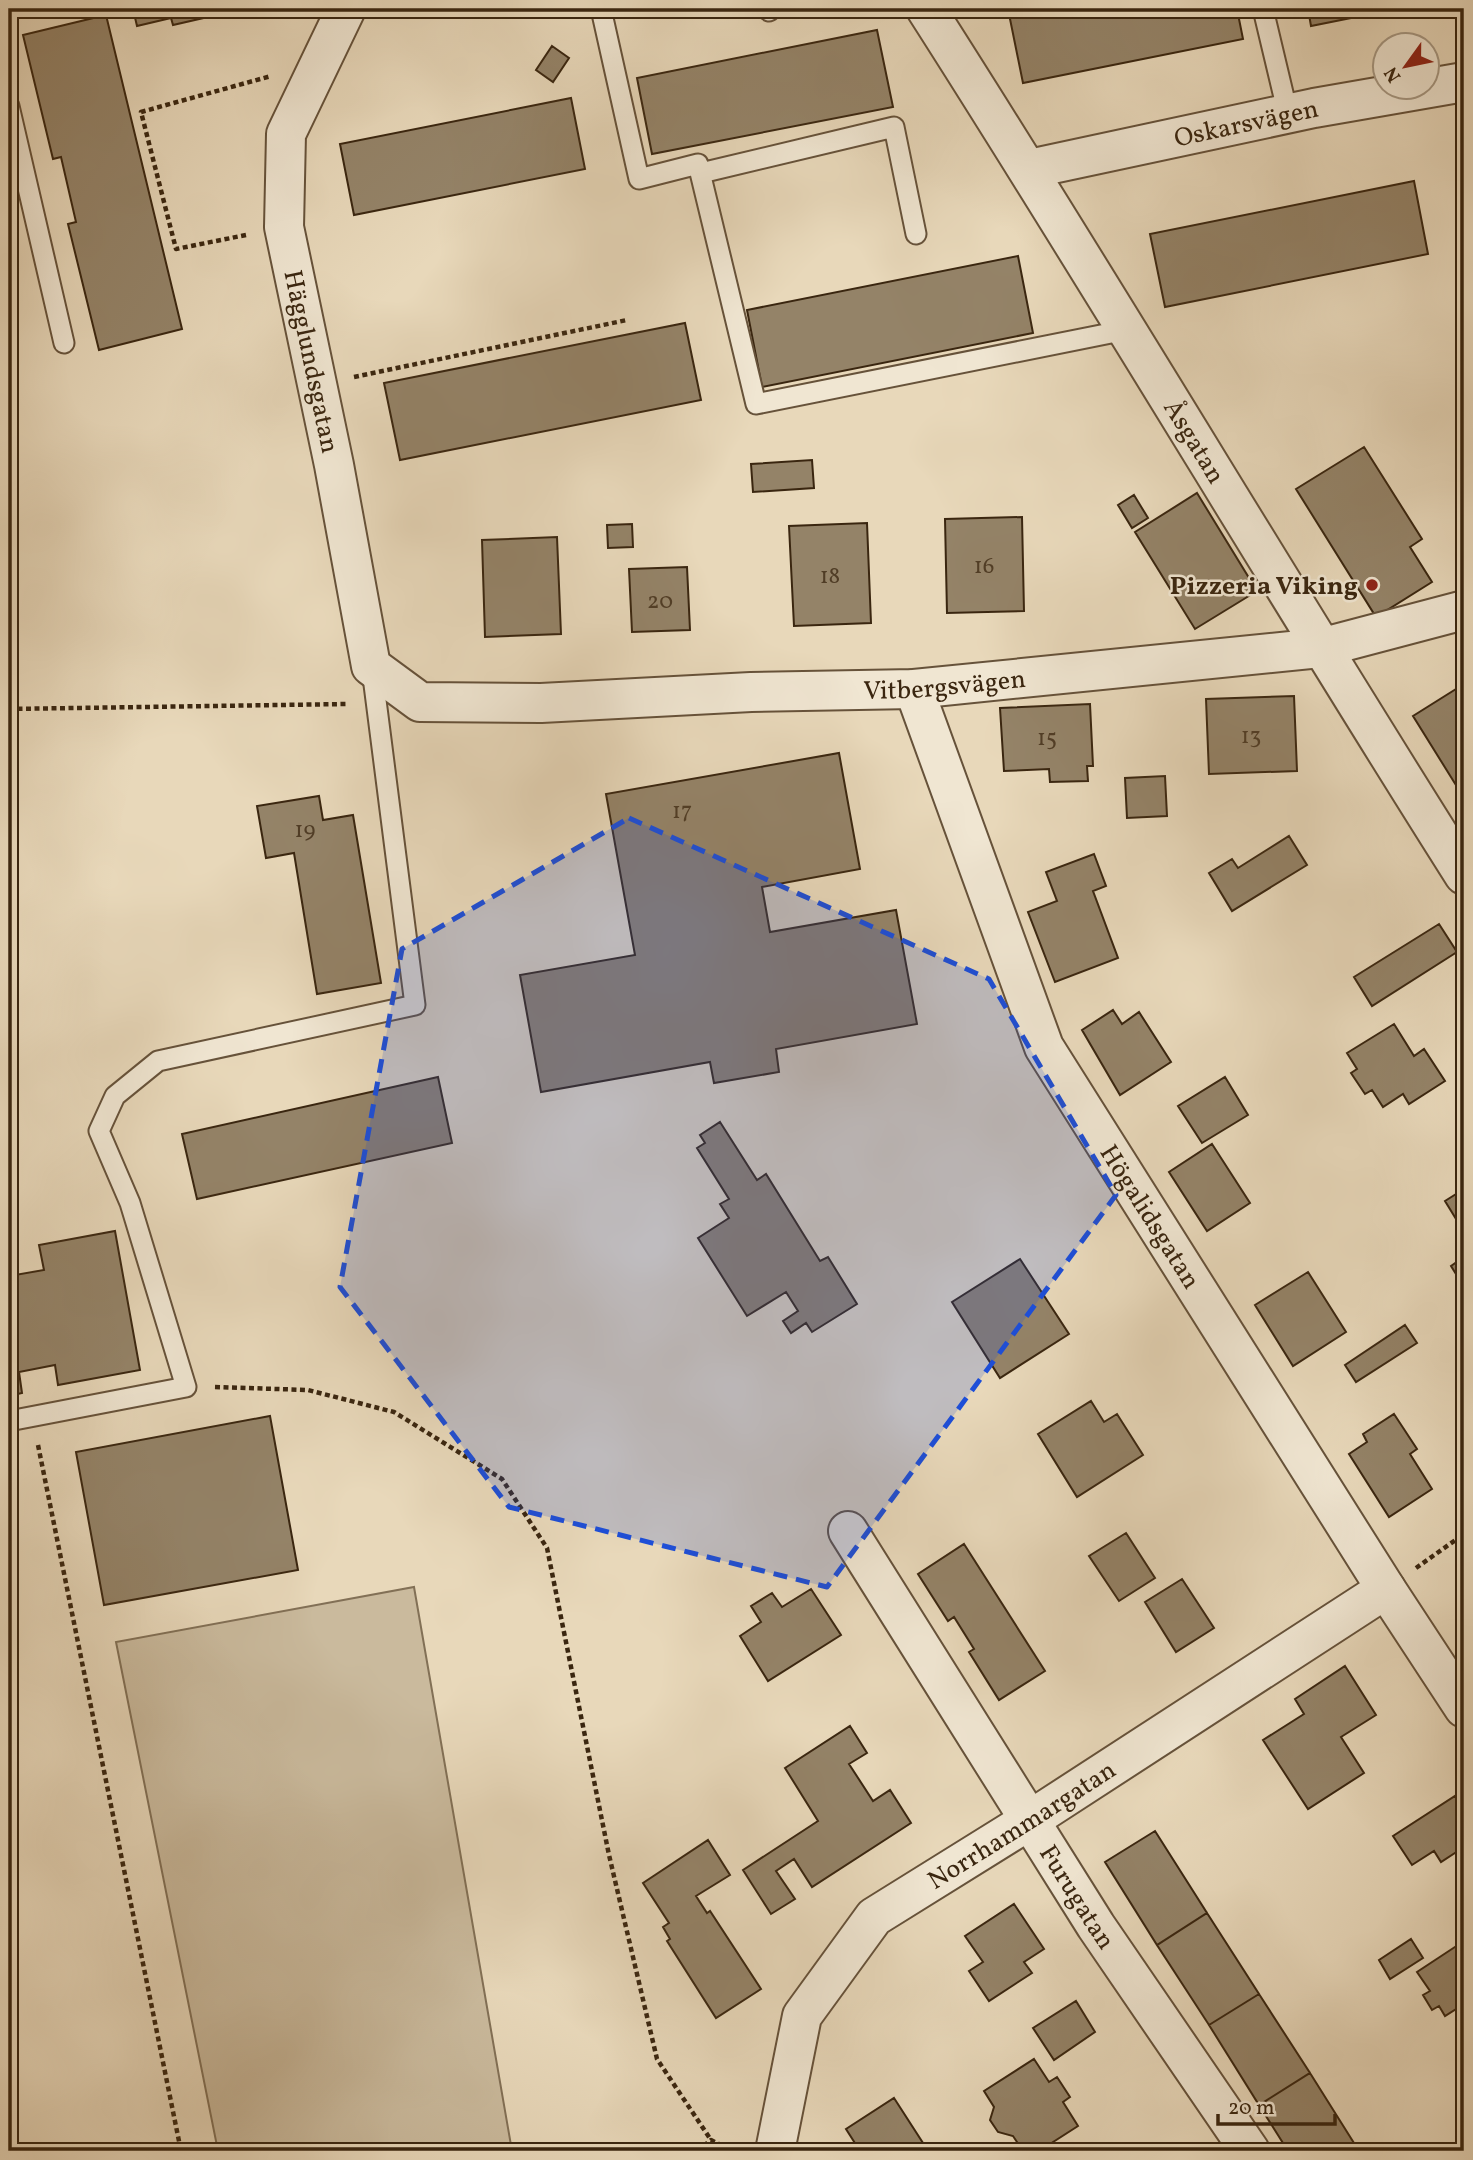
<svg xmlns="http://www.w3.org/2000/svg" width="1473" height="2160" font-family="Vollkorn,serif">
	<style>
		.green { fill: #caba9d; stroke: #827056; stroke-width: 2 }
		.building { fill: #948368; stroke: #3a2610; stroke-width: 2 }
		.lines { fill: none; stroke-linecap: round; stroke-linejoin: round }
		.lane-casing { stroke: #66523a; stroke-width: 23 }
		.street-casing { stroke: #66523a; stroke-width: 42 }
		.path { stroke: #3a2610; stroke-width: 4.5; stroke-dasharray: 5 3.5; stroke-linecap: butt }
		.lane { stroke: #f0e6d2; stroke-width: 19 }
		.street { stroke: #f0e6d2; stroke-width: 38 }
		.marked { fill: #1d4ed8; fill-opacity: 0.2; stroke: #1d4ed8; stroke-width: 5; stroke-dasharray: 14 9; stroke-linejoin: round }
		.poi-dot { fill: #8f2418; stroke: #f0e6d2; stroke-width: 2.5 }
		.labels { text-anchor: middle; stroke-width: 5; stroke-linejoin: round; paint-order: stroke }
		.number-label { font-size: 23px; fill: #503d26 }
		.street-label { font-size: 26px; fill: #3a2610; stroke: #f0e6d2 }
		.poi-label { font-size: 26px; font-weight: bold; fill: #3a2610; stroke: #f0e6d2; text-anchor: end }
	</style>
	<rect width="100%" height="100%" fill="#e8d8ba"/>
	<filter id="stains"><feTurbulence type="fractalNoise" baseFrequency=".00286" numOctaves="4"/><feColorMatrix values="0 0 0 0 .2 0 0 0 0 .09 0 0 0 0 .02 0 0 0 .5 -.17"/></filter>
	<radialGradient id="worn" r=".72"><stop offset=".6" stop-color="#630" stop-opacity="0"/><stop offset="1" stop-color="#630" stop-opacity=".3"/></radialGradient>
	<path class="green" d="M 414,1587 L 512,2151 L 218,2151 L 116,1642 Z"/>
	<path class="building" d="M 133,9 L 243,9 L 173,25 L 171,18 L 137,26 Z
		M 1033,9 L 1237,9 L 1243,39 L 1023,83 L 1009,14 Z
		M 1308,9 L 1396,9 L 1311,26 Z
		M 106,15 L 182,329 L 99,350 L 68,224 L 76,222 L 61,157 L 53,159 L 23,35 Z
		M 877,30 L 893,107 L 652,154 L 637,78 Z
		M 552,46 L 569,58 L 553,82 L 536,70 Z
		M 571,98 L 585,169 L 354,215 L 340,144 Z
		M 1414,181 L 1428,254 L 1165,307 L 1150,234 Z
		M 1018,256 L 1033,333 L 762,387 L 747,310 Z
		M 685,323 L 701,400 L 400,460 L 384,383 Z
		M 1364,447 L 1422,539 L 1410,547 L 1432,582 L 1376,617 L 1296,489 Z
		M 812,460 L 814,488 L 753,492 L 751,464 Z
		M 1197,493 L 1257,591 L 1195,629 L 1135,532 Z
		M 1134,495 L 1148,518 L 1132,528 L 1118,505 Z
		M 1022,517 L 1024,611 L 947,613 L 945,519 Z
		M 867,523 L 871,623 L 794,626 L 789,526 Z
		M 632,524 L 633,547 L 608,548 L 607,525 Z
		M 557,537 L 561,634 L 485,637 L 482,540 Z
		M 687,567 L 690,630 L 632,632 L 629,569 Z
		M 1464,684 L 1464,798 L 1413,716 Z
		M 1294,696 L 1297,771 L 1209,774 L 1206,699 Z
		M 1090,704 L 1093,766 L 1087,766 L 1088,781 L 1050,782 L 1049,769 L 1004,771 L 1000,708 Z
		M 839,753 L 860,869 L 762,887 L 770,932 L 896,910 L 917,1024 L 776,1049 L 779,1072 L 714,1083 L 710,1062 L 541,1092 L 520,975 L 635,955 L 606,794 Z
		M 1165,776 L 1167,816 L 1127,818 L 1125,778 Z
		M 319,796 L 323,820 L 353,815 L 381,983 L 317,994 L 294,853 L 266,858 L 257,806 Z
		M 1289,836 L 1307,865 L 1232,911 L 1209,873 L 1232,859 L 1238,868 Z
		M 1094,854 L 1106,886 L 1093,891 L 1118,958 L 1055,982 L 1028,912 L 1057,901 L 1046,872 Z
		M 1439,924 L 1457,952 L 1372,1006 L 1354,977 Z
		M 1113,1010 L 1122,1024 L 1139,1012 L 1171,1062 L 1120,1095 L 1082,1030 Z
		M 1394,1024 L 1414,1056 L 1424,1049 L 1445,1081 L 1409,1104 L 1403,1094 L 1383,1107 L 1372,1090 L 1365,1094 L 1351,1073 L 1357,1069 L 1347,1053 Z
		M 438,1077 L 452,1143 L 197,1199 L 182,1134 Z
		M 1225,1077 L 1248,1115 L 1202,1143 L 1178,1106 Z
		M 720,1122 L 757,1180 L 766,1174 L 820,1261 L 828,1257 L 857,1304 L 812,1332 L 806,1323 L 791,1333 L 783,1321 L 798,1311 L 786,1292 L 747,1316 L 698,1238 L 729,1218 L 720,1204 L 729,1199 L 697,1148 L 705,1143 L 700,1135 Z
		M 1212,1144 L 1250,1203 L 1207,1231 L 1169,1172 Z
		M 1464,1189 L 1464,1232 L 1445,1201 Z
		M 115,1231 L 140,1370 L 58,1385 L 55,1365 L 19,1372 L 22,1393 L 9,1396 L 9,1276 L 44,1270 L 39,1245 Z
		M 1464,1257 L 1464,1287 L 1451,1266 Z
		M 1020,1259 L 1069,1334 L 1000,1378 L 952,1302 Z
		M 1308,1272 L 1346,1332 L 1293,1366 L 1255,1305 Z
		M 1405,1325 L 1417,1343 L 1356,1382 L 1345,1365 Z
		M 1091,1401 L 1104,1422 L 1117,1414 L 1143,1455 L 1077,1497 L 1038,1434 Z
		M 1394,1414 L 1417,1449 L 1410,1454 L 1432,1489 L 1389,1517 L 1349,1454 L 1367,1442 L 1363,1434 Z
		M 270,1416 L 298,1570 L 104,1605 L 76,1452 Z
		M 1126,1533 L 1155,1578 L 1119,1601 L 1089,1556 Z
		M 964,1544 L 1045,1671 L 999,1700 L 969,1652 L 974,1649 L 954,1617 L 948,1621 L 918,1574 Z
		M 1182,1579 L 1214,1628 L 1176,1652 L 1145,1602 Z
		M 811,1589 L 841,1635 L 768,1681 L 740,1636 L 761,1622 L 751,1606 L 772,1593 L 782,1607 Z
		M 1345,1666 L 1376,1715 L 1341,1737 L 1364,1773 L 1308,1809 L 1263,1740 L 1304,1714 L 1295,1699 Z
		M 850,1726 L 867,1753 L 849,1764 L 873,1801 L 890,1790 L 911,1823 L 812,1887 L 794,1859 L 776,1871 L 795,1899 L 771,1914 L 743,1870 L 818,1821 L 785,1768 Z
		M 1455,1796 L 1464,1810 L 1464,1830 L 1457,1835 L 1464,1847 L 1441,1862 L 1434,1851 L 1412,1865 L 1393,1836 Z
		M 1155,1831 L 1207,1913 L 1157,1945 L 1105,1862 Z
		M 708,1840 L 730,1875 L 696,1896 L 707,1913 L 710,1911 L 761,1989 L 716,2018 L 667,1941 L 670,1939 L 663,1927 L 669,1923 L 643,1883 Z
		M 1014,1904 L 1044,1949 L 1024,1962 L 1032,1973 L 989,2001 L 969,1971 L 983,1962 L 965,1936 Z
		M 1207,1913 L 1259,1994 L 1209,2025 L 1157,1945 Z
		M 1411,1939 L 1423,1958 L 1390,1979 L 1379,1960 Z
		M 1464,1941 L 1464,2004 L 1445,2016 L 1439,2006 L 1432,2010 L 1423,1995 L 1430,1991 L 1417,1972 Z
		M 1259,1994 L 1310,2073 L 1259,2105 L 1209,2025 Z
		M 1076,2001 L 1095,2032 L 1054,2060 L 1033,2028 Z
		M 1034,2059 L 1049,2082 L 1057,2077 L 1070,2097 L 1063,2102 L 1078,2126 L 1039,2151 L 1023,2151 L 1013,2136 L 998,2132 L 990,2120 L 994,2107 L 984,2091 Z
		M 1310,2073 L 1359,2151 L 1288,2151 L 1259,2105 Z
		M 894,2098 L 923,2143 L 911,2151 L 860,2151 L 846,2129 Z"/>
	<g class="lines">
		<g class="lane-casing">
			<path id="lane" d="M 601,9 L 639,179 L 698,164 L 756,404 L 1126,330
				M 768,9 L 769,11
				M 1263,9 L 1288,114
				M 9,106 L 64,343
				M 701,173 L 894,127 L 916,234
				M 9,1421 L 186,1387 L 130,1203 L 99,1131 L 115,1096 L 158,1061 L 415,1005 L 372,669"/>
		</g>
		<g class="street-casing">
			<g id="street">
				<path id="s1" d="M 346,9 L 286,134 L 284,227 L 334,465 L 371,666 L 420,702 L 541,703 L 751,692 L 914,689 L 1320,648 L 1464,610"/>
				<path id="s2" d="M 926,9 C 1109,295 1282,588 1464,875"/>
				<path id="s3" d="M 1029,169 L 1314,108 L 1464,82"/>
				<path id="s4" d="M 914,689 L 1044,1047 L 1386,1589 L 1464,1708"/>
				<path id="s5" d="M 848,1531 L 1096,1926 L 1250,2151"/>
				<path id="s6" d="M 775,2151 L 802,2016 L 874,1917 L 1030,1820 L 1386,1589"/>
			</g>
		</g>
		<path class="path" d="M 246,235 L 176,249 L 141,112 L 271,76
			M 354,377 L 627,320
			M 9,709 L 347,704
			M 215,1387 L 308,1390 L 394,1412 L 502,1479 L 547,1548 L 609,1855 L 657,2059 L 711,2140
			M 38,1445 L 181,2151
			M 1416,1568 L 1464,1534
			M 697,2151 L 711,2140 L 732,2151"/>
		<use href="#lane" class="lane"/>
		<use href="#street" class="street"/>
	</g>
	<path class="marked" d="M 629,818 L 989,979 L 1116,1195 L 827,1587 L 509,1507 L 340,1287 L 402,949 Z"/>
	<circle class="poi-dot" cx="1372" cy="585" r="7"/>
	<g class="labels">
		<g class="number-label">
			<text x="984" y="573">16</text>
			<text x="830" y="583">18</text>
			<text x="660" y="608">20</text>
			<text x="1251" y="743">13</text>
			<text x="1047" y="745">15</text>
			<text x="682" y="818">17</text>
			<text x="305" y="837">19</text>
		</g>
		<g class="street-label">
			<text dy="9" stroke="none"><textPath href="#s3" startOffset="222">Oskarsvägen</textPath></text>
			<text dy="9" stroke="none"><textPath href="#s1" startOffset="369">Hägglundsgatan</textPath></text>
			<text dy="9" stroke="none"><textPath href="#s2" startOffset="509">Åsgatan</textPath></text>
			<text dy="9" stroke="none"><textPath href="#s1" startOffset="1265">Vitbergsvägen</textPath></text>
			<text dy="9" stroke="none"><textPath href="#s4" startOffset="581">Högalidsgatan</textPath></text>
			<text dy="9" stroke="none"><textPath href="#s6" startOffset="434">Norrhammargatan</textPath></text>
			<text dy="9" stroke="none"><textPath href="#s5" startOffset="432">Furugatan</textPath></text>
		</g>
		<g class="poi-label">
			<text x="1358" y="594">Pizzeria Viking</text>
		</g>
	</g>
	<rect width="1473" height="2160" fill="none" stroke="#e8d8ba" stroke-width="35"/>
	<rect x="10" y="10" width="1452" height="2139" fill="none" stroke="#3a2610" stroke-width="3.5"/>
	<rect x="18" y="18" width="1438" height="2125" fill="none" stroke="#3a2610" stroke-width="2"/>
	<g transform="translate(1406 66) rotate(237)"><circle r="33" fill="#f0e6d2" stroke="#a79984" stroke-width="2"/>
	<path d="M0-5L12 26L0 18L-12 26Z" fill="#8f2418"/>
	<text y="-10" font-size="19" font-weight="bold" text-anchor="middle" fill="#3a2610">N</text>
	</g>
	<path d="M1218 2114v10h117v-10" fill="none" stroke="#3a2610" stroke-width="3.5"/>
	<text x="1228" y="2114" font-size="21" fill="#3a2610" stroke="#f0e6d2" stroke-width="5" paint-order="stroke">20 m</text>
	<rect width="100%" height="100%" filter="url(#stains)"/>
	<rect width="100%" height="100%" fill="url(#worn)"/>
</svg>
